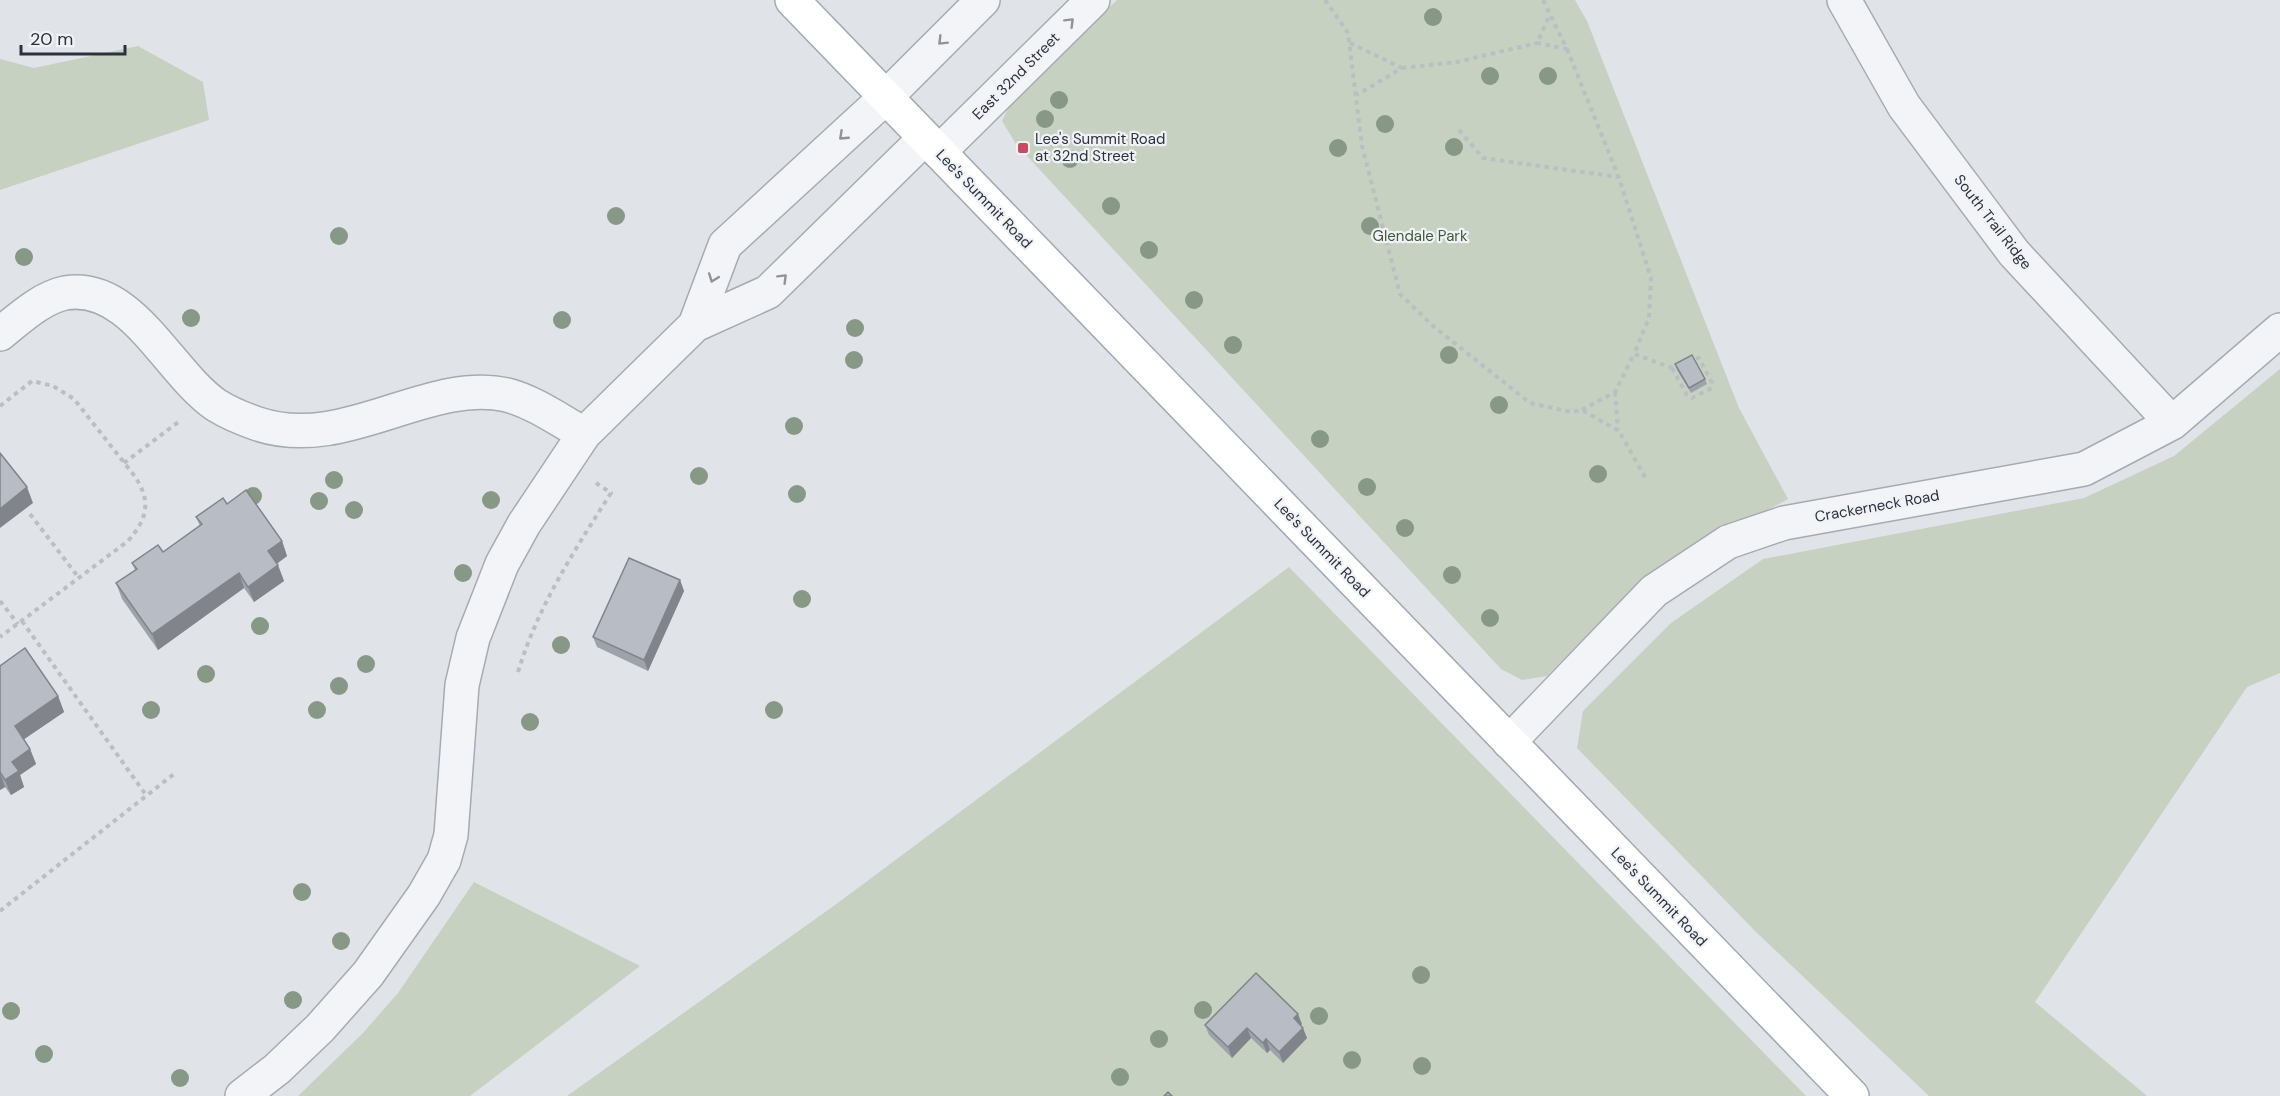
<svg xmlns="http://www.w3.org/2000/svg" width="2280" height="1096" font-family="'DM Sans',sans-serif">
	<style>
		.green { fill: #c6d1c2 }
		.lines { fill: none; stroke-linecap: round; stroke-linejoin: round }
		.minor-casing { stroke: #a6abb2; stroke-width: 36 }
		.major-casing { stroke: #a0a8b3; stroke-width: 36 }
		.path { stroke: #bbbec3; stroke-width: 4; stroke-dasharray: 4.5 4.5; stroke-linecap: butt }
		.minor { stroke: #f3f4f7; stroke-width: 33 }
		.major { stroke: #fff; stroke-width: 33 }
		.tree { fill: #879887 }
		.wall { fill: #9ea3a9 }
		.shaded-wall { fill: #81848a }
		.building { fill: #b8bdc5; stroke: #81848a; stroke-width: 1.5 }
		.oneway { stroke: #8e939a }
		.poi-dot { fill: #c54d63; stroke: #f0f2f6; stroke-width: 2 }
		.labels { text-anchor: middle; stroke-width: 4.5; stroke-linejoin: round; paint-order: stroke }
		.street-label { font-size: 15px; fill: #2a323e; stroke: #f0f2f6 }
		.poi-label { font-size: 15px; fill: #2a323e; stroke: #f0f2f6; text-anchor: start }
		.park-label { font-size: 15px; fill: #3f5938; stroke: #f0f2f6 }
	</style>
	<rect width="100%" height="100%" fill="#e0e4e8"/>
	<path class="green" d="M 1117,0 L 1575,0 L 1587,21 L 1739,408 L 1788,499 L 1647,575 L 1547,676 L 1522,680 L 1501,669 L 1016,144 L 1002,121 L 1011,102 Z
		M 138,46 L 203,82 L 209,120 L 0,190 L 0,59 L 34,68 Z
		M 2280,369 L 2280,673 L 2247,687 L 2035,1002 L 2147,1096 L 1929,1096 L 1755,931 L 1577,748 L 1583,711 L 1671,623 L 1763,559 L 2084,498 L 2174,456 Z
		M 1289,567 L 1806,1096 L 567,1096 L 835,905 Z
		M 474,882 L 640,966 L 470,1096 L 298,1096 L 363,1033 L 398,993 Z"/>
	<g class="lines">
		<g class="minor-casing">
			<path id="minor" d="M 1844,0 L 1904,106 L 2014,253 L 2172,423
				M 939,152 L 1093,0
				M 695,325 L 725,245 L 886,97 L 983,0
				M 0,334 C 19,319 41,298 65,293 C 132,282 168,372 216,405 C 229,413 243,419 258,424 C 345,453 427,377 507,395 C 534,402 559,420 584,434
				M 1509,742 L 1654,591 L 1728,542 L 1784,523 L 2084,469 L 2172,423 L 2280,330
				M 242,1096 L 277,1069 L 320,1028 L 368,974 L 424,895 L 444,860 L 451,835 L 462,685 L 473,638 L 502,564 L 524,524 L 584,434 L 695,325 L 768,292 L 924,139"/>
		</g>
		<g class="major-casing">
			<path id="major" d="M 792,0 L 1852,1096"/>
		</g>
		<path class="path" d="M 1325,0 L 1348,33 L 1362,146 L 1400,294 L 1433,326 L 1530,403 L 1571,412 L 1582,410 L 1619,431 L 1646,479
			M 1543,0 L 1567,49 L 1537,43 L 1550,14
			M 1350,43 L 1402,68 L 1357,95
			M 1567,49 L 1619,178 L 1651,278 L 1649,318 L 1634,354 L 1672,368 L 1678,365
			M 1402,68 L 1457,62 L 1537,43
			M 1459,130 L 1483,158 L 1618,177
			M 1672,368 L 1687,395 L 1692,398 L 1710,389 L 1712,383 L 1699,358 L 1690,359
			M 1615,392 L 1618,430
			M 0,406 L 32,381 L 53,386 L 74,399 L 133,474 C 152,500 148,518 128,541 L 0,637
			M 1582,410 L 1615,392 L 1634,354
			M 124,463 L 181,420
			M 30,514 L 79,578
			M 0,601 L 18,624
			M 22,621 L 146,795
			M 518,672 C 538,606 574,551 611,493 L 593,481
			M 0,911 L 174,774"/>
		<use href="#minor" class="minor"/>
		<use href="#major" class="major"/>
	</g>
	<g class="tree">
		<circle cx="1433" cy="17" r="9"/>
		<circle cx="1490" cy="76" r="9"/>
		<circle cx="1548" cy="76" r="9"/>
		<circle cx="1059" cy="100" r="9"/>
		<circle cx="1045" cy="119" r="9"/>
		<circle cx="1385" cy="124" r="9"/>
		<circle cx="1454" cy="147" r="9"/>
		<circle cx="1338" cy="148" r="9"/>
		<circle cx="1070" cy="159" r="9"/>
		<circle cx="1111" cy="206" r="9"/>
		<circle cx="616" cy="216" r="9"/>
		<circle cx="1370" cy="226" r="9"/>
		<circle cx="339" cy="236" r="9"/>
		<circle cx="1149" cy="250" r="9"/>
		<circle cx="24" cy="257" r="9"/>
		<circle cx="1194" cy="300" r="9"/>
		<circle cx="191" cy="318" r="9"/>
		<circle cx="562" cy="320" r="9"/>
		<circle cx="855" cy="328" r="9"/>
		<circle cx="1233" cy="345" r="9"/>
		<circle cx="1449" cy="355" r="9"/>
		<circle cx="854" cy="360" r="9"/>
		<circle cx="1499" cy="405" r="9"/>
		<circle cx="794" cy="426" r="9"/>
		<circle cx="1320" cy="439" r="9"/>
		<circle cx="1598" cy="474" r="9"/>
		<circle cx="699" cy="476" r="9"/>
		<circle cx="334" cy="480" r="9"/>
		<circle cx="1367" cy="487" r="9"/>
		<circle cx="797" cy="494" r="9"/>
		<circle cx="253" cy="496" r="9"/>
		<circle cx="491" cy="500" r="9"/>
		<circle cx="319" cy="501" r="9"/>
		<circle cx="354" cy="510" r="9"/>
		<circle cx="1405" cy="528" r="9"/>
		<circle cx="463" cy="573" r="9"/>
		<circle cx="1452" cy="575" r="9"/>
		<circle cx="802" cy="599" r="9"/>
		<circle cx="1490" cy="618" r="9"/>
		<circle cx="260" cy="626" r="9"/>
		<circle cx="561" cy="645" r="9"/>
		<circle cx="366" cy="664" r="9"/>
		<circle cx="206" cy="674" r="9"/>
		<circle cx="339" cy="686" r="9"/>
		<circle cx="151" cy="710" r="9"/>
		<circle cx="317" cy="710" r="9"/>
		<circle cx="774" cy="710" r="9"/>
		<circle cx="530" cy="722" r="9"/>
		<circle cx="302" cy="892" r="9"/>
		<circle cx="341" cy="941" r="9"/>
		<circle cx="1421" cy="975" r="9"/>
		<circle cx="293" cy="1000" r="9"/>
		<circle cx="1203" cy="1010" r="9"/>
		<circle cx="11" cy="1011" r="9"/>
		<circle cx="1319" cy="1016" r="9"/>
		<circle cx="1159" cy="1039" r="9"/>
		<circle cx="44" cy="1054" r="9"/>
		<circle cx="1352" cy="1060" r="9"/>
		<circle cx="1422" cy="1066" r="9"/>
		<circle cx="1120" cy="1077" r="9"/>
		<circle cx="180" cy="1078" r="9"/>
	</g>
	<path class="wall" d="M 1675,364 L 1705,379 L 1707,384 L 1691,393 L 1677,370 Z
		M 227,504 L 282,541 L 287,556 L 277,564 L 284,581 L 254,602 L 244,588 L 158,650 L 122,599 L 116,583 L 135,570 L 132,563 L 163,552 L 200,526 L 196,517 Z
		M 680,580 L 684,591 L 648,671 L 597,647 L 593,637 Z
		M 0,666 L 58,696 L 64,712 L 24,739 L 30,749 L 36,764 L 20,775 L 24,787 L 11,795 L 5,787 L 0,790 Z
		M 1302,1024 L 1301,1025 L 1307,1038 L 1283,1063 L 1270,1050 L 1267,1053 L 1251,1038 L 1232,1058 L 1209,1035 L 1205,1025 Z"/>
	<path class="shaded-wall" d="M 27,487 L 33,503 L 0,528 L 0,509 Z
		M 282,541 L 287,556 L 273,566 L 268,551 Z
		M 278,565 L 284,581 L 254,602 L 248,587 Z
		M 239,573 L 244,588 L 158,650 L 152,634 Z
		M 680,580 L 684,591 L 648,671 L 644,660 Z
		M 58,696 L 64,712 L 20,742 L 15,726 Z
		M 30,749 L 36,764 L 20,775 L 24,787 L 11,795 L 5,780 L 12,762 Z
		M 0,773 L 5,787 L 0,790 Z
		M 1298,1014 L 1302,1024 L 1297,1029 L 1294,1018 Z
		M 1247,1028 L 1251,1038 L 1232,1058 L 1228,1047 Z
		M 1303,1028 L 1307,1038 L 1283,1063 L 1279,1052 Z
		M 1266,1039 L 1270,1050 L 1267,1053 L 1263,1043 Z"/>
	<path class="building" d="M 1692,355 L 1705,379 L 1689,388 L 1675,364 Z
		M 0,453 L 27,487 L 0,509 Z
		M 246,490 L 282,541 L 268,551 L 278,565 L 248,587 L 239,573 L 152,634 L 116,583 L 137,569 L 132,563 L 158,545 L 163,552 L 202,524 L 196,517 L 223,498 L 227,504 Z
		M 629,558 L 680,580 L 644,660 L 593,637 Z
		M 25,648 L 58,696 L 15,726 L 30,749 L 12,762 L 19,771 L 5,780 L 0,772 L 0,666 Z
		M 1256,973 L 1298,1014 L 1294,1018 L 1303,1028 L 1279,1052 L 1266,1039 L 1263,1043 L 1247,1028 L 1228,1047 L 1205,1025 Z
		M 1168,1092 L 1172,1096 L 1164,1096 Z"/>
	<defs><path id="oneway-chevron" d="M-2-3.5L2.5 0L-2 3.5" fill="none" stroke-width="1.6" stroke-linecap="round" stroke-linejoin="round" transform="scale(1.5)"/></defs>
	<g class="oneway">
		<use href="#oneway-chevron" transform="translate(1070 22) rotate(-45)"/>
		<use href="#oneway-chevron" transform="translate(942 41) rotate(135)"/>
		<use href="#oneway-chevron" transform="translate(843 136) rotate(137)"/>
		<use href="#oneway-chevron" transform="translate(713 278) rotate(110)"/>
		<use href="#oneway-chevron" transform="translate(783 278) rotate(-45)"/>
	</g>
	<rect class="poi-dot" x="1017" y="142" width="12" height="12" rx="3"/>
	<g class="labels">
		<g class="street-label">
			<text transform="translate(1016 76) rotate(-45)" y="5">East 32nd Street</text>
			<text transform="translate(984 199) rotate(46)" y="5">Lee's Summit Road</text>
			<text transform="translate(1993 222) rotate(52)" y="5">South Trail Ridge</text>
			<text transform="translate(1877 506) rotate(-10)" y="5">Crackerneck Road</text>
			<text transform="translate(1322 548) rotate(46)" y="5">Lee's Summit Road</text>
			<text transform="translate(1659 897) rotate(46)" y="5">Lee's Summit Road</text>
		</g>
		<g class="poi-label">
			<text x="1035" y="144">Lee's Summit Road<tspan x="1035" dy="17">at 32nd Street</tspan></text>
		</g>
		<g class="park-label">
			<text x="1420" y="241">Glendale Park</text>
		</g>
	</g>
	<path d="M21 45v9h104v-9" fill="none" stroke="#2a323e" stroke-width="3"/>
	<text x="30" y="45" font-size="18" fill="#2a323e" stroke="#f0f2f6" stroke-width="4.5" paint-order="stroke">20 m</text>
</svg>
